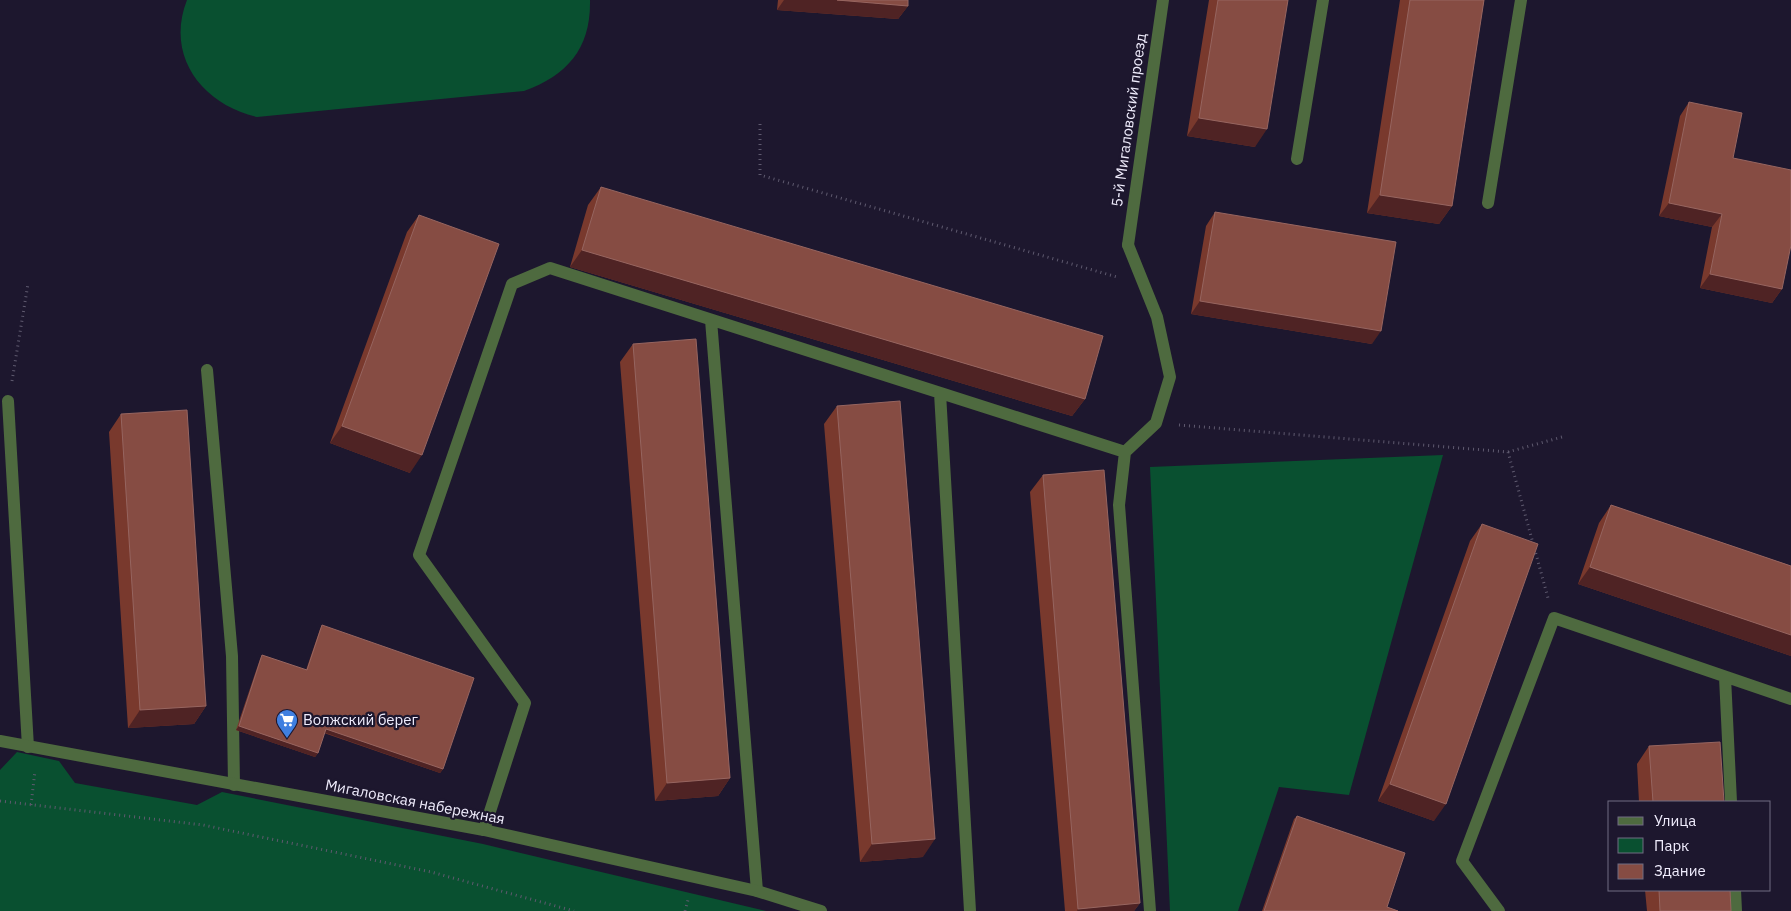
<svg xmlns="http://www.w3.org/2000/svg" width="1791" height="911" font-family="'IBM Plex Sans',sans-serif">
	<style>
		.green { fill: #095030 }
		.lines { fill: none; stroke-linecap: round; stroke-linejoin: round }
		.path { stroke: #5f5a6f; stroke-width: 3; stroke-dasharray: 1 4; stroke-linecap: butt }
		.lane { stroke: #4e6a3f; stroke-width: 12 }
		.street { stroke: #4e6a3f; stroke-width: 12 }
		.wall { fill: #79392d }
		.shaded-wall { fill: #4f2324 }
		.building { fill: #864c43; stroke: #966560 }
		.labels { text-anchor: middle; stroke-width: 4.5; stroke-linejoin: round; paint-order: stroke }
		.street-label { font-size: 15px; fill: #f0edfd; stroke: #1d172e }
		.poi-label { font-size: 15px; fill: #f0edfd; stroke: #1d172e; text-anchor: start }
	</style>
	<rect width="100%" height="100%" fill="#1d172e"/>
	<path class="green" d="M 187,0 L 590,0 C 591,48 568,75 524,91 L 257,117 C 202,104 165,56 187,0 Z
		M 1443,455 L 1349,795 L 1279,787 L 1238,911 L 1170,911 L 1150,467 Z
		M 17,752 L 59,761 L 75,783 L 197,805 L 222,792 L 483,844 L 766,911 L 0,911 L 0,770 Z"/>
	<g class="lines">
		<path class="path" d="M 760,124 L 760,175 L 1117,277
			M 12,381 L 28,284
			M 1179,425 L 1508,452 L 1548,598
			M 1508,452 L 1562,437
			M 0,801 L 203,825 L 431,872 L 574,911
			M 31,805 L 35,771
			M 685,911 L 688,900"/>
		<path class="lane" d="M 1297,159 L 1323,0
			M 1488,203 L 1521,0
			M 1128,245 L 1157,317 L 1170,377 L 1156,423 L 1125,452 L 1119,505 L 1150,911
			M 711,320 L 757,891
			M 207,370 L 232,656 L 234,785
			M 940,393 L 970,911
			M 8,401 L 28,747
			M 1725,677 L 1731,802
			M 484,830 L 525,703 L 419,555 L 512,284 L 550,268 L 1125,452
			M 1735,890 L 1736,911
			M 1499,911 L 1462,861 L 1554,618 L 1791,699"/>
		<path class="street" d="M 1128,245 L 1163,0
			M 0,741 L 484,830 L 757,891 L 821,911"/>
	</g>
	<path class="wall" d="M 778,0 L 908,0 L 908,6 L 898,19 L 777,10 Z
		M 1209,0 L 1288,0 L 1255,147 L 1187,136 Z
		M 1400,0 L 1484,0 L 1452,206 L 1439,224 L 1367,213 Z
		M 1689,102 L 1733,158 L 1782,289 L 1772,303 L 1700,288 L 1712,227 L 1659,216 L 1680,116 Z
		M 601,187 L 1085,399 L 1072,416 L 570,267 L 588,205 Z
		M 1215,212 L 1372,344 L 1191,314 L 1206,226 Z
		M 419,215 L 410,473 L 330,443 L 407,232 Z
		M 633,344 L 730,778 L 718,796 L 655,801 L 620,362 Z
		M 837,406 L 923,857 L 860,862 L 824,424 Z
		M 121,414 L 206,706 L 194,724 L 128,728 L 109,432 Z
		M 1043,475 L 1140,903 L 1134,911 L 1065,911 L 1030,492 Z
		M 1611,505 L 1791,566 L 1791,656 L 1578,584 L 1599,523 Z
		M 1482,524 L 1434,821 L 1378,801 L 1470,541 Z
		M 322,625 L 443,769 L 440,773 L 324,733 L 318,753 L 315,757 L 236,730 L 260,659 L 262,655 L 306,670 L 320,629 Z
		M 1649,746 L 1724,802 L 1639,802 L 1637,764 Z
		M 1297,816 L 1387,907 L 1398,911 L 1262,911 L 1294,819 Z
		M 1645,890 L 1730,890 L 1731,911 L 1647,911 Z"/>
	<path class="shaded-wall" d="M 784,0 L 837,0 L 908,6 L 898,19 L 777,10 Z
		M 1199,118 L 1267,129 L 1255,147 L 1187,136 Z
		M 1380,195 L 1452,206 L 1439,224 L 1367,213 Z
		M 1669,203 L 1722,214 L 1712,227 L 1659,216 Z
		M 582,250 L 1085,399 L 1072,416 L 570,267 Z
		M 1710,274 L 1782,289 L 1772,303 L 1700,288 Z
		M 1200,301 L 1381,331 L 1372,344 L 1191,314 Z
		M 342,426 L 422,455 L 410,473 L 330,443 Z
		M 1590,567 L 1791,635 L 1791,656 L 1578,584 Z
		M 206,706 L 194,724 L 128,728 L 140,710 Z
		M 239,726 L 318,753 L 315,757 L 236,730 Z
		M 326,729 L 443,769 L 440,773 L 323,732 Z
		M 730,778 L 718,796 L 655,801 L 667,783 Z
		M 1390,784 L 1446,804 L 1434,821 L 1378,801 Z
		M 935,839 L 923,857 L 860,862 L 872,844 Z
		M 1140,903 L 1134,911 L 1077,911 L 1078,909 Z"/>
	<path class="building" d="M 837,0 L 908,0 L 908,6 Z
		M 1218,0 L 1288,0 L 1267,129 L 1199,118 Z
		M 1410,0 L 1484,0 L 1452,206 L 1380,195 Z
		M 1689,102 L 1742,113 L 1733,158 L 1791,170 L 1791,245 L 1782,289 L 1710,274 L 1722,214 L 1669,203 Z
		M 601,187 L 1103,336 L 1085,399 L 582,250 Z
		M 1215,212 L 1396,242 L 1381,331 L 1200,301 Z
		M 419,215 L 499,244 L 422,455 L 342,426 Z
		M 696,339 L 730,778 L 667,783 L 633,344 Z
		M 900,401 L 935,839 L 872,844 L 837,406 Z
		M 187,410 L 206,706 L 140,710 L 121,414 Z
		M 1104,470 L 1140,903 L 1078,909 L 1043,475 Z
		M 1611,505 L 1791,566 L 1791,635 L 1590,567 Z
		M 1482,524 L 1538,544 L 1446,804 L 1390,784 Z
		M 322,625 L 474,678 L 443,769 L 326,729 L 318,753 L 239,726 L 262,655 L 307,670 Z
		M 1720,742 L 1724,802 L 1653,802 L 1649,746 Z
		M 1297,816 L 1405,853 L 1387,907 L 1398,911 L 1264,911 Z
		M 1659,890 L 1730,890 L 1731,911 L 1660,911 Z"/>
	<defs>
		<g id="supermarket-pin" transform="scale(1.125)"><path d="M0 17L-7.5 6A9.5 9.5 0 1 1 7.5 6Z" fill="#3f7fe0" stroke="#1d172e"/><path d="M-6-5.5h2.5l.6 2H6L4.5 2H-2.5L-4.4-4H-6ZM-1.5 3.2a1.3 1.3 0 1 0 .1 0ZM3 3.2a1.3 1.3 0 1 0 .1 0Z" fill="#fff"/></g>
	</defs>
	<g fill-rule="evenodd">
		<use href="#supermarket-pin" x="287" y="720"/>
	</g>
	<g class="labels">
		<g class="street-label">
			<text transform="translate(1129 120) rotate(-82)" y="5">5-й Мигаловский проезд</text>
			<text transform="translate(415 802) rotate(11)" y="5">Мигаловская набережная</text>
		</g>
		<g class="poi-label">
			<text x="303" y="725">Волжский берег</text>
		</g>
	</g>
	<rect x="1608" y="801" width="162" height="90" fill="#1d172e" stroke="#716d81"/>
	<rect x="1618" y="817" width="25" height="8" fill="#4e6a3f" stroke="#716d81"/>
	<text x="1654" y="826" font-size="15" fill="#f0edfd">Улица</text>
	<rect x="1618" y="838" width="25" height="15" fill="#095030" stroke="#716d81"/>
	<text x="1654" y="851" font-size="15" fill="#f0edfd">Парк</text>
	<rect x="1618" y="864" width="25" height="15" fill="#864c43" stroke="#716d81"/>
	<text x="1654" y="876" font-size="15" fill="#f0edfd">Здание</text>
</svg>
